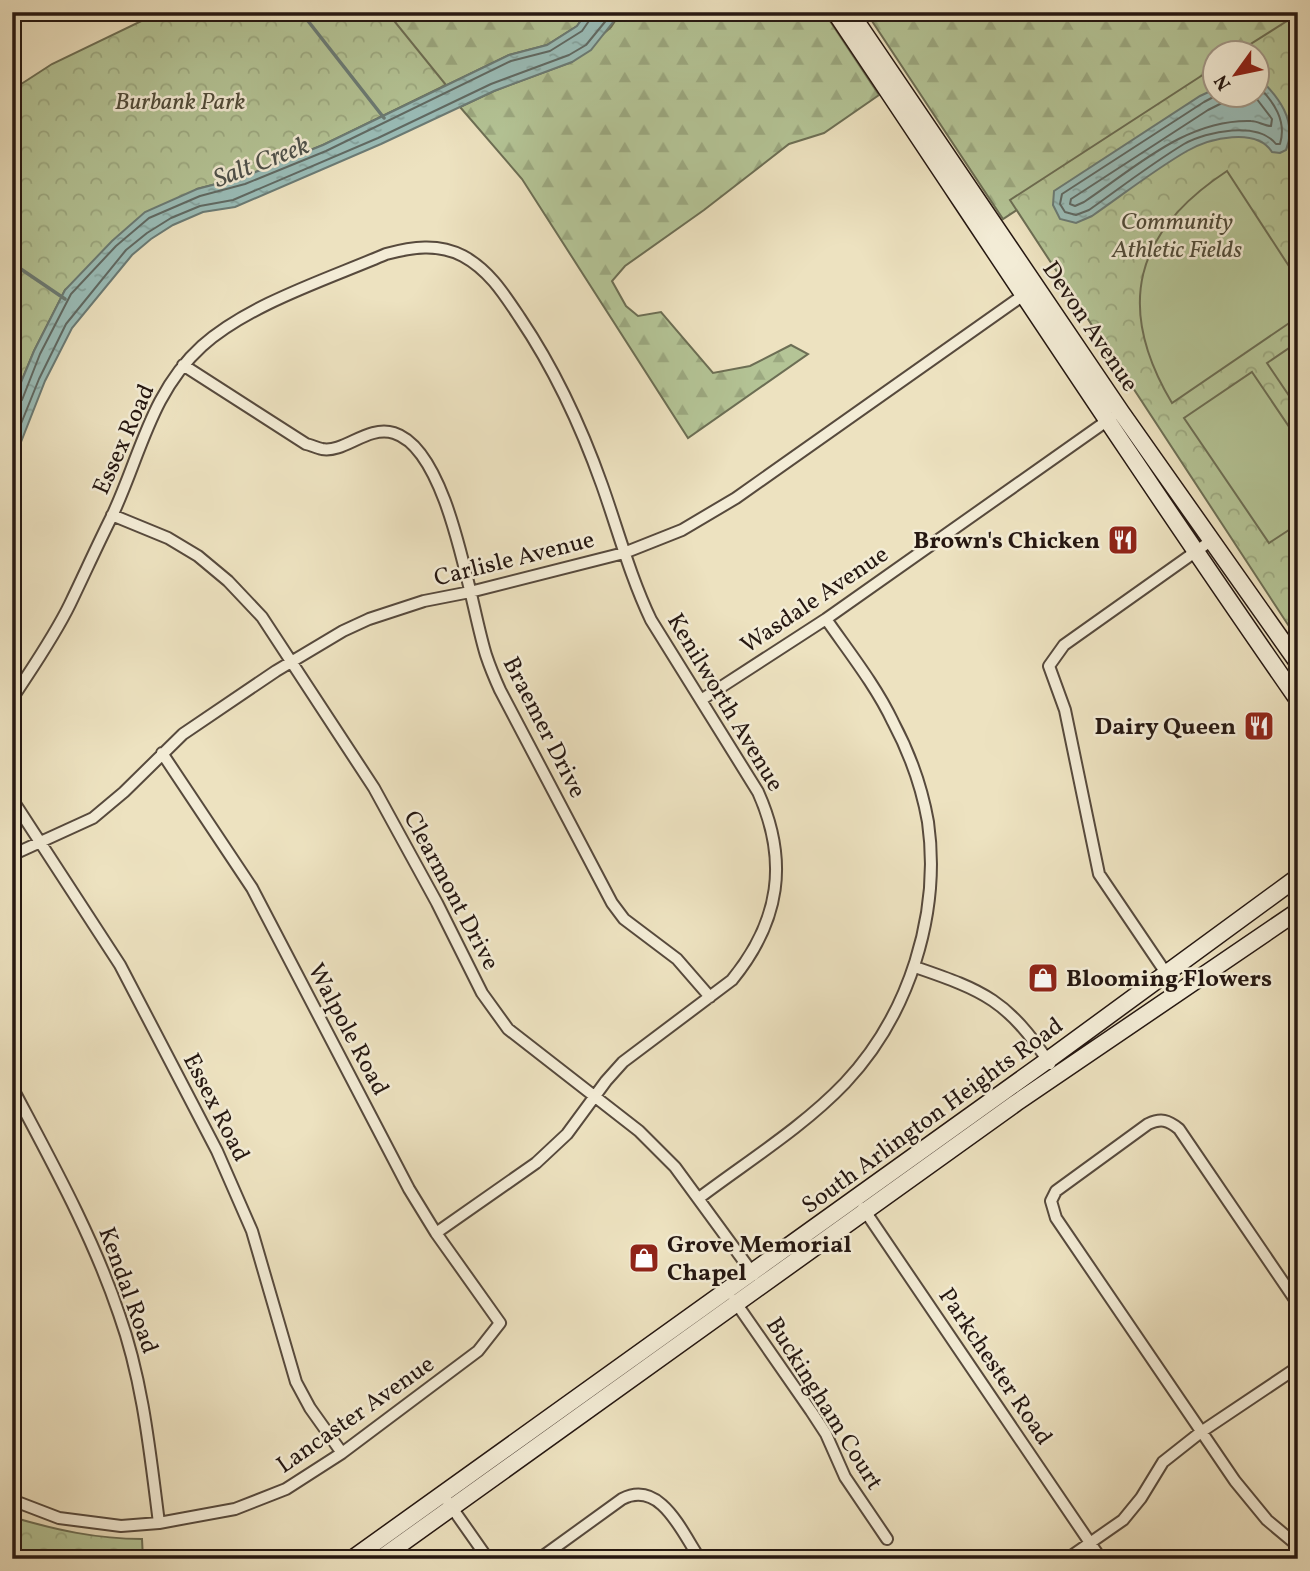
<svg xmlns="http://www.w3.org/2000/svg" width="1310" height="1571" font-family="Vollkorn,serif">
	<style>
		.forest { fill: url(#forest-firs); stroke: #6c6e54; stroke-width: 2 }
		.park { fill: url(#park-crowns); stroke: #6c6e54; stroke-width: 2 }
		.pitch { fill: #b4c496; stroke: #6c6e54; stroke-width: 2 }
		.water { fill: url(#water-ripples); stroke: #6b7b75; stroke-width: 2 }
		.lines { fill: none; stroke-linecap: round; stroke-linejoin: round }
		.shore { stroke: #606a64; stroke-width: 2 }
		.stream { stroke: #6b7b75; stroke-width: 3.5 }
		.street-casing { stroke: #574a3d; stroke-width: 14 }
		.secondary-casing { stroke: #251711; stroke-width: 19 }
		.street { stroke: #f3ecd6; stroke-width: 10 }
		.secondary { stroke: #f3ecd6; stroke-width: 16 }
		.labels { text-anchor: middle; stroke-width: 5; stroke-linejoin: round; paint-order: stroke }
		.park-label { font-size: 24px; font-style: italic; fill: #504b39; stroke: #f3ecd6 }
		.street-label { font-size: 24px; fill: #251711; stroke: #f3ecd6 }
		.poi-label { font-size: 24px; font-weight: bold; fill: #251711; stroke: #f3ecd6; text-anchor: end }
		.water-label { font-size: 26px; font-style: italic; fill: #4e514b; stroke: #f3ecd6 }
	</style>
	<defs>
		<pattern id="forest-firs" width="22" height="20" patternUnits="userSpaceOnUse" patternTransform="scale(1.75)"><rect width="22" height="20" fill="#b4c496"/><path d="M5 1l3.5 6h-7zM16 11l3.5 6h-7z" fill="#9ba880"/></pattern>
		<pattern id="park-crowns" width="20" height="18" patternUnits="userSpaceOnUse" patternTransform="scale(1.75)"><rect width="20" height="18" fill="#b4c496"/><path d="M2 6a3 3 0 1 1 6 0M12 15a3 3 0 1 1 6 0" fill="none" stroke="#9ba880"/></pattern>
		<pattern id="water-ripples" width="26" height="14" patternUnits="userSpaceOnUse" patternTransform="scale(1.75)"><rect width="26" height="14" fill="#9abdb8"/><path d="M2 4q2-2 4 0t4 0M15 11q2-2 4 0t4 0" fill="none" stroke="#85a29d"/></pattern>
	</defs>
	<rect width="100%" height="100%" fill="#ede2c0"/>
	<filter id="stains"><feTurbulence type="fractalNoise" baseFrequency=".00286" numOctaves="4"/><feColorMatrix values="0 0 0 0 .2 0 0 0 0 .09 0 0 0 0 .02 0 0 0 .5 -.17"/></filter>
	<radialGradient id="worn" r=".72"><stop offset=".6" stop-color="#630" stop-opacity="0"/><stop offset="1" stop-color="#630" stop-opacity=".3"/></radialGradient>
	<path class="forest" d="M 319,12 L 587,12 L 577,26 L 547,45 L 509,55 L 323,145 L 243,177 L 65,290 L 12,244 Z
		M 621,12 L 824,12 L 879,95 L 824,133 L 789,144 L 704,210 L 625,266 L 612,281 L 626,306 L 638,316 L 661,312 L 713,373 L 750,366 L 791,345 L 808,354 L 688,438 L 522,179 L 460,107 L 494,91 L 572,62 L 611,27 Z
		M 866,12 L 1298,12 L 1298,28 L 1258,52 L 1216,52 L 1215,81 L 1003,219 Z"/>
	<path class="park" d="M 160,12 L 387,12 L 446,85 L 323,145 L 243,177 L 197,189 L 65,290 L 34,351 L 12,404 L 12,90 L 52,64 Z
		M 1298,14 L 1298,640 L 1010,200 L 1215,67 L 1216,94 L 1258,94 L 1258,52 L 1238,52 Z
		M 12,1517 C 56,1530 97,1539 142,1539 L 143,1559 L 63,1559 L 12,1548 Z"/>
	<path class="pitch" d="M 1227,171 L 1298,280 L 1298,317 L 1172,403 C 1115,307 1134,232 1227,171 Z
		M 1298,342 L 1298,409 L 1267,363 Z
		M 1252,372 L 1298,440 L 1298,524 L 1269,543 L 1184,418 Z"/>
	<path class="water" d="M 587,12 L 621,12 L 591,50 L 572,62 L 494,91 L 381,144 L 235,207 L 203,212 L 173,225 L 151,239 L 132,255 L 72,328 L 45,381 L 12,465 L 12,404 L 34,351 L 65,290 L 112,241 L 145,212 L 197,189 L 243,177 L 323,145 L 509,55 L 547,45 L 577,26 Z
		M 1258,77 C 1278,96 1298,121 1286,150 L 1280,153 L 1272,152 C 1256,127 1210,138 1187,151 C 1154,170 1124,194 1092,216 L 1076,223 L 1060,219 L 1053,205 L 1054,191 L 1200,96 L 1215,89 L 1216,94 L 1258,94 Z"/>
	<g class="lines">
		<path class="shore" d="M 1219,94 L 1204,102 L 1062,194 L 1060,204 L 1065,212 L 1076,215 L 1089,210 C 1120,188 1151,164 1184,144 C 1207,131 1258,121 1276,144 L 1280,144 C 1287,121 1274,102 1258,86
			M 1230,94 L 1224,102 L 1208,110 L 1071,199 L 1070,204 L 1075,206 L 1084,202 C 1135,168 1186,119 1251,121 C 1258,121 1264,126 1271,126 L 1272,119 L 1253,94
			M 12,404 L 22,400 L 40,354 L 71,294 L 116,246 L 149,218 L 200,196 L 245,184 L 326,151 L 511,61 L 550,51 L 582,31 L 591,18 L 592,12
			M 12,446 L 39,379 L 66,324 L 126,250 L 147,233 L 171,218 L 200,206 L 233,200 L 378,138 L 491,84 L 569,55 L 586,45 L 613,12"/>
		<path class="stream" d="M 301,12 L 384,118
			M 12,263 L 65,299"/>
		<g class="street-casing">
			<path id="street" d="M 183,365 L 306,444 C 311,445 317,448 322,449 C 345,453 367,425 394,433 C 450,450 470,605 486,655 C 490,667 495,679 500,690 L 612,903 L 624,919 L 677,959 L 710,997
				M 112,515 L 168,538 L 198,556 L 228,581 L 262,617 L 374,788 L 437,903 L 482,993 L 508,1029 L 639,1131 L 675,1167 L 754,1275
				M 12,699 C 32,668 54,637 70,604 C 84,575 97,546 111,518 C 140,458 150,393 202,346 C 249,304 328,279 386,254 C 412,247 438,243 463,256 C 489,270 504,294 520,318 C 555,370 581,426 602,485 C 618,530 630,576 651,620 L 758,792 C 789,861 780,921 732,980 L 623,1062 L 606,1081 L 567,1134 L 536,1163 L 436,1233
				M 701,700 L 826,619 L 1111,418
				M 12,799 L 120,965 L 217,1151 L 252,1231 L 296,1382 L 310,1408 L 342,1453
				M 12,855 L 93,818 L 124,792 L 183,734 L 276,671 L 343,631 L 369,619 L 424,601 L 470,592 L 624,553 L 682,530 L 736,498 L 1025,294
				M 915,967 C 985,991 1007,1000 1050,1064
				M 1166,973 L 1099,874 L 1065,710 L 1049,666 L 1064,645 L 1212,540
				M 12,1087 C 51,1161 92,1234 119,1314 C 143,1381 150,1453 159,1523
				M 699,1198 C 748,1161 803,1127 845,1083 C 909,1015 941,914 928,822 C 922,788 909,752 893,722 C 876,686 849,652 826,619
				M 863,1208 L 1101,1559
				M 734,1300 L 811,1411 L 826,1434 L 845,1477 L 887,1539
				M 1298,1304 L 1179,1129 C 1168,1120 1161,1118 1148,1124 L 1056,1191 L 1051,1201 L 1056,1218 L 1235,1481 L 1267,1520 L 1298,1546
				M 12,1500 L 59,1518 L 121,1526 L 159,1523 L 235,1509 L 286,1489 L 342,1453 L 478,1351 L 500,1323 L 436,1233 L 409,1189 L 252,888 L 162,753
				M 448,1502 L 488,1559
				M 539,1559 L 622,1499 C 661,1479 682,1533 700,1559
				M 1067,1559 L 1123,1520 L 1141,1498 L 1163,1462 L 1201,1432 L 1298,1367"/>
		</g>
		<g class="secondary-casing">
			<path id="secondary" d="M 835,12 C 989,242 1140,473 1298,700
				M 850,12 L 1121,412 L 1298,663
				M 352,1559 L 1048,1060 L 1298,877
				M 380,1559 L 1016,1103 L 1298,911"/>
		</g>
		<use href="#street" class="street"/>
		<use href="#secondary" class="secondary"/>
	</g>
	<defs>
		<g id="restaurant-square" transform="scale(1.575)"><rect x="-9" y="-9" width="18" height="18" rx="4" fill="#8f2418" stroke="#f3ecd6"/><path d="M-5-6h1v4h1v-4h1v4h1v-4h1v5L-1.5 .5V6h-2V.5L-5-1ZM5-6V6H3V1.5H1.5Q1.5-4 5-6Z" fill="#fff"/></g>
		<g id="shop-square" transform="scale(1.575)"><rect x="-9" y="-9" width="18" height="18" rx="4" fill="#8f2418" stroke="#f3ecd6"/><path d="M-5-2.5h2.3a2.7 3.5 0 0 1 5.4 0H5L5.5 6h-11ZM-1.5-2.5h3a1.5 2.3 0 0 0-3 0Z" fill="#fff"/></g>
	</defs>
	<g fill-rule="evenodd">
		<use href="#restaurant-square" x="1123" y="540"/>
		<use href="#restaurant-square" x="1259" y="726"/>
		<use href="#shop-square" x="1043" y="978"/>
		<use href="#shop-square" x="644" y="1258"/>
	</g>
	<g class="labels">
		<g class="park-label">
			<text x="180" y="109">Burbank Park</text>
			<text x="1177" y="229">Community<tspan x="1177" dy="28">Athletic Fields</tspan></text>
		</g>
		<g class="street-label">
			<text transform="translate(1091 326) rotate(56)" y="8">Devon Avenue</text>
			<text transform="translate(123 439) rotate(-66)" y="8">Essex Road</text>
			<text transform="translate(514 558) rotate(-14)" y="8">Carlisle Avenue</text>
			<text transform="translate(814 599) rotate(-34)" y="8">Wasdale Avenue</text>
			<text transform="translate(726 702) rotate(59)" y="8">Kenilworth Avenue</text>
			<text transform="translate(545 727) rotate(63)" y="8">Braemer Drive</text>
			<text transform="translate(452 890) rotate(62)" y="8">Clearmont Drive</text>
			<text transform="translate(349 1029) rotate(62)" y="8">Walpole Road</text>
			<text transform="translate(217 1107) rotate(63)" y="8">Essex Road</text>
			<text transform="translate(932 1115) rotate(-36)" y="8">South Arlington Heights Road</text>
			<text transform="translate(129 1290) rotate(70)" y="8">Kendal Road</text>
			<text transform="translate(996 1366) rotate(56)" y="8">Parkchester Road</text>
			<text transform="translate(825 1403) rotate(58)" y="8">Buckingham Court</text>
			<text transform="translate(355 1414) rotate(-35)" y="8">Lancaster Avenue</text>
		</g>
		<g class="poi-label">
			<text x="1100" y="548">Brown's Chicken</text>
			<text x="1236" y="734">Dairy Queen</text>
			<text x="1066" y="986" text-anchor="start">Blooming Flowers</text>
			<text x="667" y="1252" text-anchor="start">Grove Memorial<tspan x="667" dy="28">Chapel</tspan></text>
		</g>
		<g class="water-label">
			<text transform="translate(261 161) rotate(-21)" y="9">Salt Creek</text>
		</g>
	</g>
	<rect width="1310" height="1571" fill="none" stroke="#ede2c0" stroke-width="42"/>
	<rect x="14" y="14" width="1282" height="1543" fill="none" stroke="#251711" stroke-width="3.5"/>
	<rect x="21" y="21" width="1268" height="1529" fill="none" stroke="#251711" stroke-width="2"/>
	<g transform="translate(1236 74) rotate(237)"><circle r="33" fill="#f3ecd6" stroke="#a19787" stroke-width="2"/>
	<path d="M0-5L12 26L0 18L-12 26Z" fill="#8f2418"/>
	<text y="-10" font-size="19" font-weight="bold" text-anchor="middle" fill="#251711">N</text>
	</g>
	<rect width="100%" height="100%" filter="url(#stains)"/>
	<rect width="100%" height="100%" fill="url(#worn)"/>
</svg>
